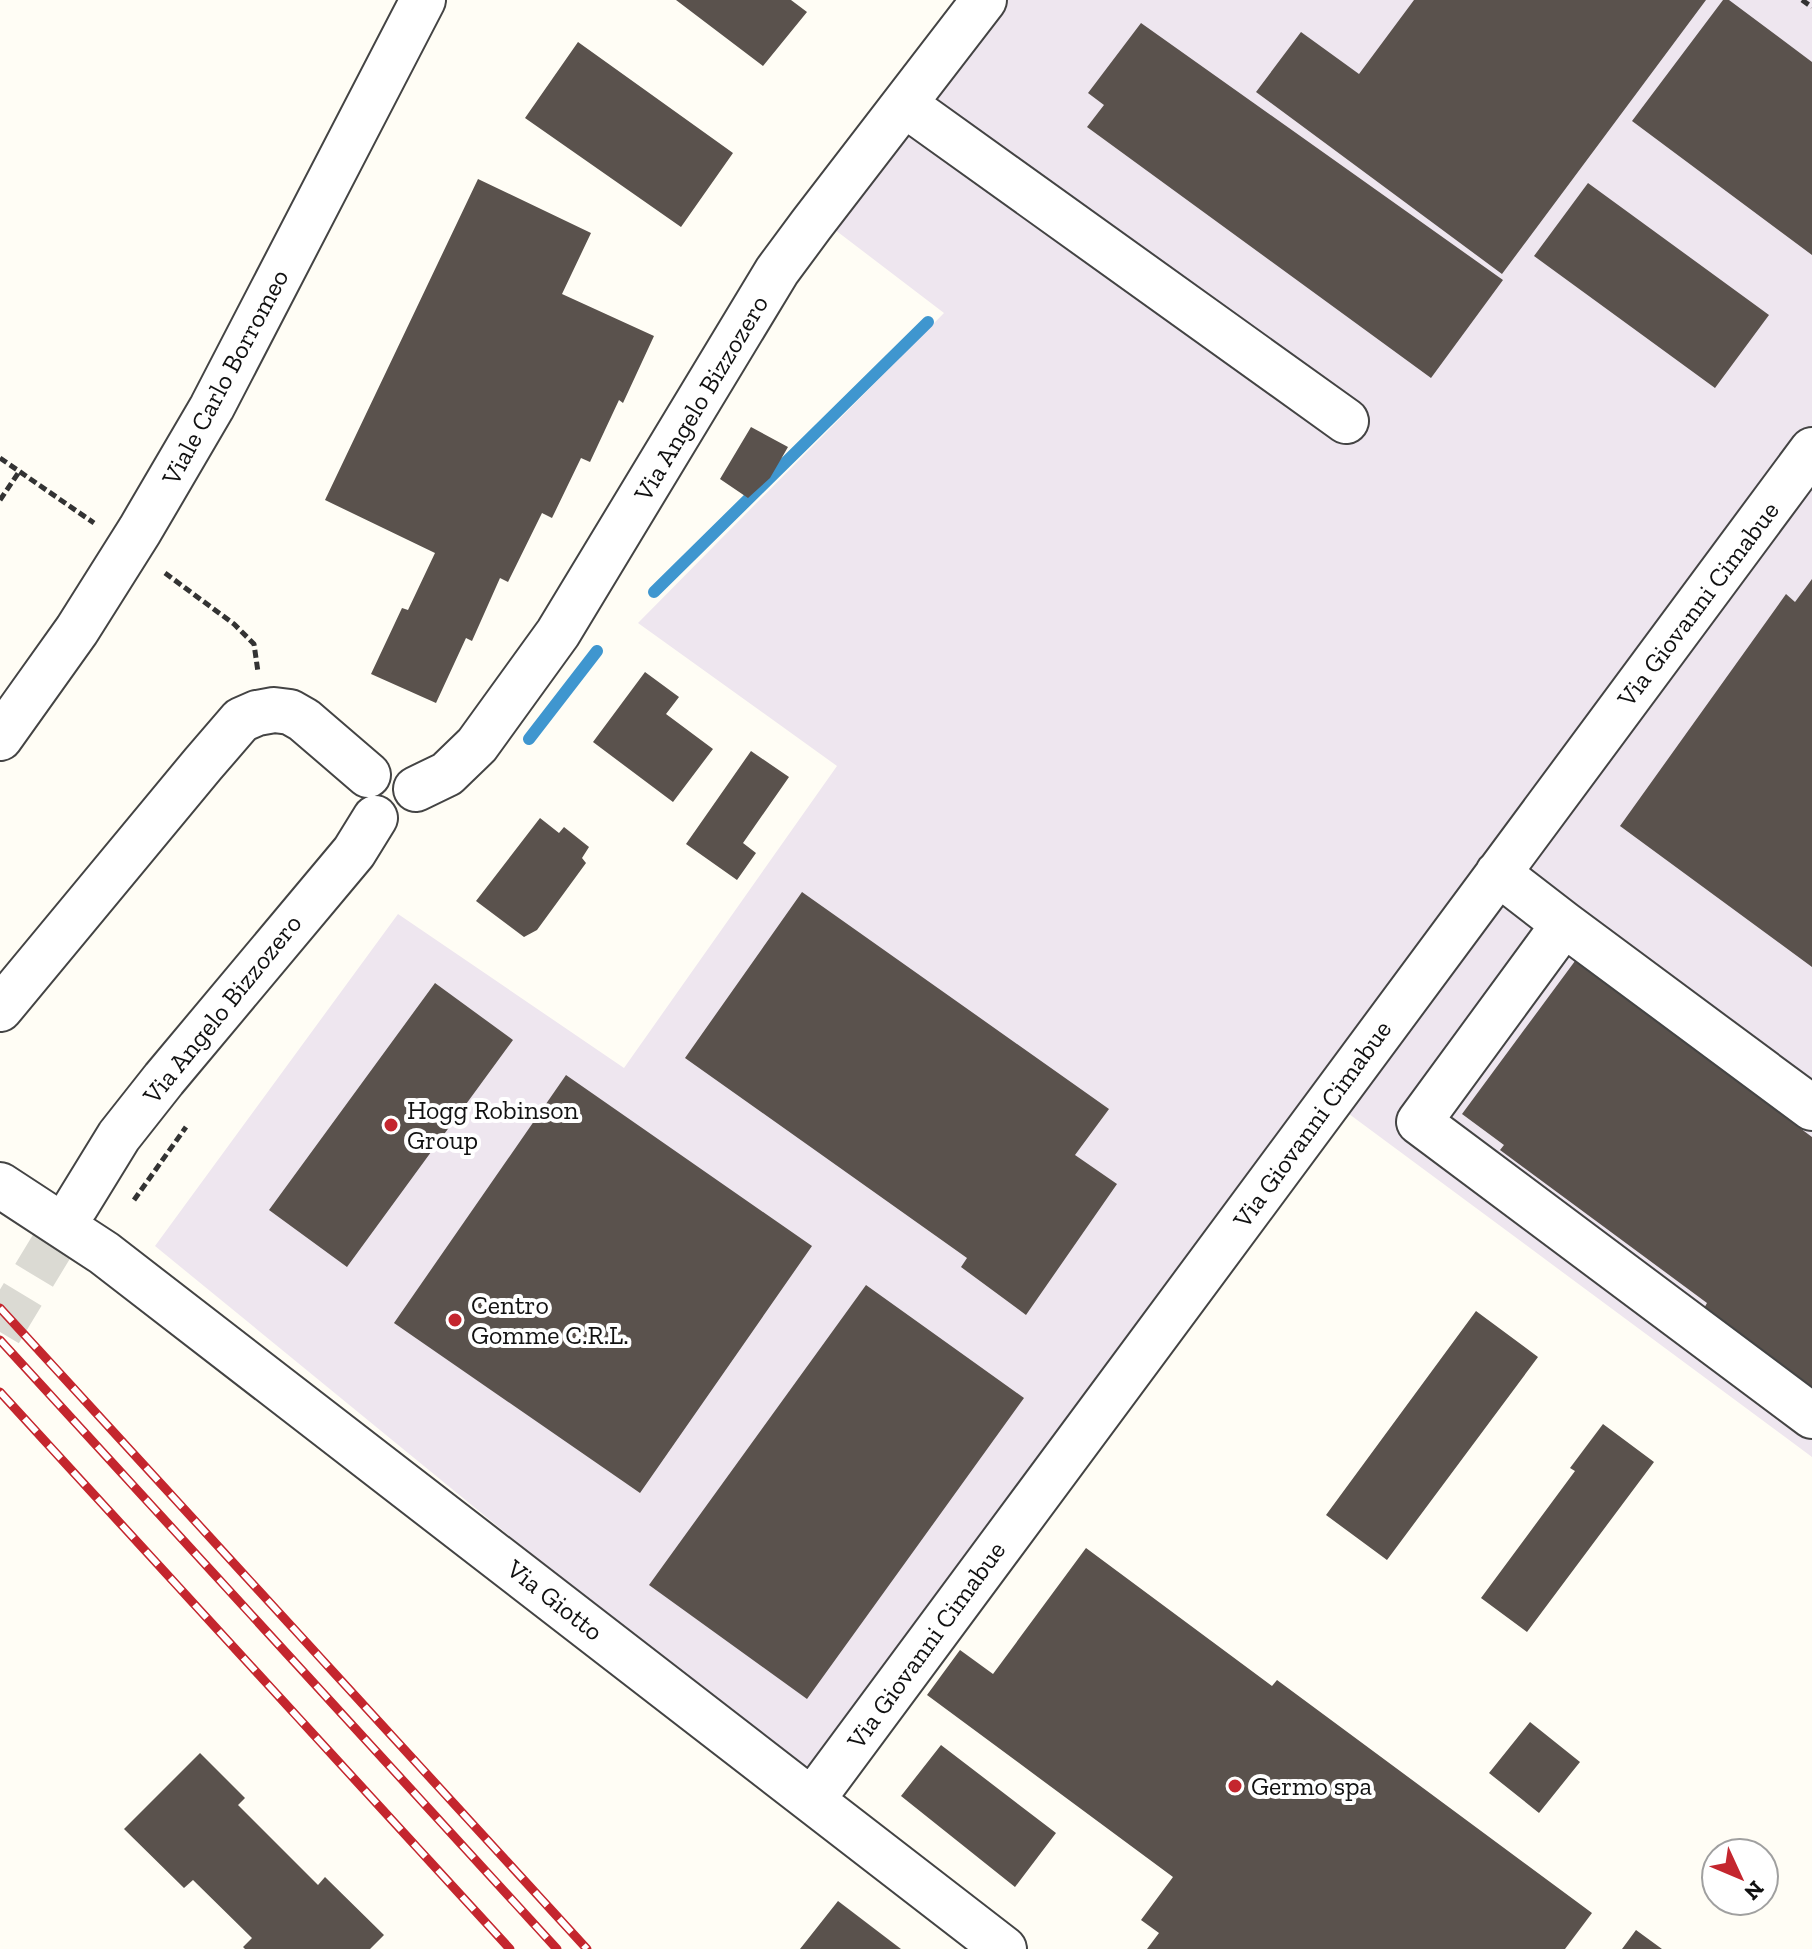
<svg xmlns="http://www.w3.org/2000/svg" width="1812" height="1949" font-family="'Zilla Slab',serif">
	<style>
		.industrial { fill: #eee6ef }
		.lines { fill: none; stroke-linecap: round; stroke-linejoin: round }
		.stream { stroke: #3f96cf; stroke-width: 12 }
		.building { fill: #5a524d }
		.minor-tunnel { stroke: #dbdad3; stroke-width: 44; stroke-dasharray: 44 22; stroke-linecap: butt }
		.minor-casing { stroke: #444; stroke-width: 48 }
		.path { stroke: #333; stroke-width: 5; stroke-dasharray: 8 4; stroke-linecap: butt }
		.minor { stroke: #fff; stroke-width: 44 }
		.rail-casing { stroke: #c4262e; stroke-width: 9 }
		.rail { stroke: #fff; stroke-width: 6; stroke-dasharray: 18; stroke-linecap: butt }
		.poi-dot { fill: #c4262e; stroke: #fff; stroke-width: 3 }
		.labels { text-anchor: middle; stroke-width: 8; stroke-linejoin: round; paint-order: stroke }
		.street-label { font-size: 26px; fill: #111; stroke: #fff }
		.poi-label { font-size: 26px; fill: #111; stroke: #fff; text-anchor: start }
	</style>
	<rect width="100%" height="100%" fill="#fffdf5"/>
	<path class="industrial" d="M 1000,0 L 1812,0 L 1812,429 L 809,1781 L 155,1246 L 398,914 L 624,1068 L 837,766 L 638,623 L 944,313 L 826,223 Z
		M 1812,465 L 1812,1457 L 1345,1111 Z"/>
	<g class="lines">
		<path class="stream" d="M 654,592 L 928,322
			M 529,739 L 597,651"/>
	</g>
	<path class="building" d="M 676,0 L 791,0 L 807,12 L 763,66 Z
		M 1414,0 L 1706,0 L 1502,274 L 1256,92 L 1301,32 L 1359,74 Z
		M 1723,0 L 1729,0 L 1812,62 L 1812,255 L 1632,121 Z
		M 1141,23 L 1503,280 L 1431,378 L 1087,127 L 1104,105 L 1088,93 Z
		M 578,42 L 733,153 L 681,227 L 525,118 Z
		M 478,179 L 591,233 L 562,294 L 654,336 L 623,403 L 619,400 L 590,462 L 581,458 L 552,518 L 542,513 L 508,582 L 500,578 L 472,641 L 466,638 L 436,703 L 371,674 L 402,608 L 408,610 L 435,553 L 325,500 Z
		M 1588,183 L 1769,315 L 1715,388 L 1534,256 Z
		M 751,427 L 788,447 L 770,478 L 748,498 L 720,479 Z
		M 1812,579 L 1812,967 L 1620,826 L 1786,594 L 1795,602 Z
		M 645,672 L 679,697 L 666,714 L 713,749 L 673,802 L 593,742 Z
		M 751,751 L 789,777 L 743,843 L 756,853 L 737,880 L 686,844 Z
		M 540,818 L 559,833 L 564,827 L 589,847 L 582,858 L 586,863 L 537,930 L 524,937 L 476,901 Z
		M 802,892 L 1109,1109 L 1075,1155 L 1117,1184 L 1026,1315 L 961,1267 L 967,1258 L 685,1058 Z
		M 1575,961 L 1812,1137 L 1812,1391 L 1703,1310 L 1707,1303 L 1500,1150 L 1504,1145 L 1462,1114 Z
		M 435,983 L 513,1040 L 347,1267 L 269,1210 Z
		M 566,1075 L 812,1246 L 640,1493 L 394,1323 Z
		M 866,1285 L 1024,1398 L 807,1699 L 649,1585 Z
		M 1476,1311 L 1538,1357 L 1387,1560 L 1326,1515 Z
		M 1603,1424 L 1654,1462 L 1527,1632 L 1481,1598 L 1575,1471 L 1570,1468 Z
		M 1086,1548 L 1272,1686 L 1277,1680 L 1592,1913 L 1565,1949 L 1147,1949 L 1159,1933 L 1141,1920 L 1173,1877 L 927,1695 L 960,1650 L 993,1674 Z
		M 1530,1722 L 1580,1762 L 1539,1813 L 1489,1773 Z
		M 941,1745 L 1056,1833 L 1015,1887 L 901,1796 Z
		M 200,1753 L 245,1798 L 238,1805 L 318,1885 L 325,1877 L 384,1935 L 370,1949 L 245,1949 L 243,1947 L 252,1938 L 193,1880 L 184,1888 L 124,1829 Z
		M 838,1901 L 901,1949 L 800,1949 Z
		M 1636,1930 L 1662,1949 L 1622,1949 Z"/>
	<g class="lines">
		<path class="minor-tunnel" d="M 0,1332 L 76,1206"/>
		<g class="minor-casing">
			<path id="minor" d="M 904,104 L 1346,421
				M 0,738 L 77,630 L 140,530 L 212,407 L 423,0
				M 416,789 L 447,774 L 477,745 L 558,633 L 777,271 L 811,225 L 984,0
				M 1498,873 L 1564,924 L 1812,1108
				M 1564,924 L 1419,1122 L 1812,1416
				M 0,1009 L 203,764 L 241,720 L 257,713 L 274,710 L 290,712 L 304,720 L 368,775
				M 0,1185 L 104,1253 L 1004,1949
				M 76,1206 L 119,1136 L 164,1079 L 354,852 L 375,818
				M 812,1800 L 1812,450"/>
		</g>
		<path class="path" d="M 1802,0 L 1812,7
			M 0,458 L 94,523
			M 0,500 L 19,472
			M 165,573 L 234,624 L 254,644 L 258,672
			M 134,1200 L 186,1127"/>
		<use href="#minor" class="minor"/>
		<g class="rail-casing">
			<path id="rail" d="M 0,1308 L 587,1949
				M 0,1340 L 557,1949
				M 0,1392 L 510,1949"/>
		</g>
		<use href="#rail" class="rail"/>
	</g>
	<g class="poi-dot">
		<circle cx="391" cy="1125" r="8"/>
		<circle cx="455" cy="1320" r="8"/>
		<circle cx="1235" cy="1786" r="8"/>
	</g>
	<g class="labels">
		<g class="street-label">
			<text transform="translate(225 377) rotate(-62)" y="9">Viale Carlo Borromeo</text>
			<text transform="translate(701 398) rotate(-59)" y="9">Via Angelo Bizzozero</text>
			<text transform="translate(1698 604) rotate(-53)" y="9">Via Giovanni Cimabue</text>
			<text transform="translate(222 1009) rotate(-51)" y="9">Via Angelo Bizzozero</text>
			<text transform="translate(1312 1124) rotate(-54)" y="9">Via Giovanni Cimabue</text>
			<text transform="translate(555 1600) rotate(38)" y="9">Via Giotto</text>
			<text transform="translate(926 1645) rotate(-54)" y="9">Via Giovanni Cimabue</text>
		</g>
		<g class="poi-label">
			<text x="407" y="1119">Hogg Robinson<tspan x="407" dy="30">Group</tspan></text>
			<text x="471" y="1314">Centro<tspan x="471" dy="30">Gomme C.R.L.</tspan></text>
			<text x="1251" y="1795">Germo spa</text>
		</g>
	</g>
	<g transform="translate(1740 1877) rotate(134)"><circle r="38" fill="#ffffff" stroke="#a0a0a0" stroke-width="2"/>
	<path d="M0-6L14 30L0 20L-14 30Z" fill="#c4262e"/>
	<text y="-12" font-size="22" font-weight="bold" text-anchor="middle" fill="#111111">N</text>
	</g>
</svg>
